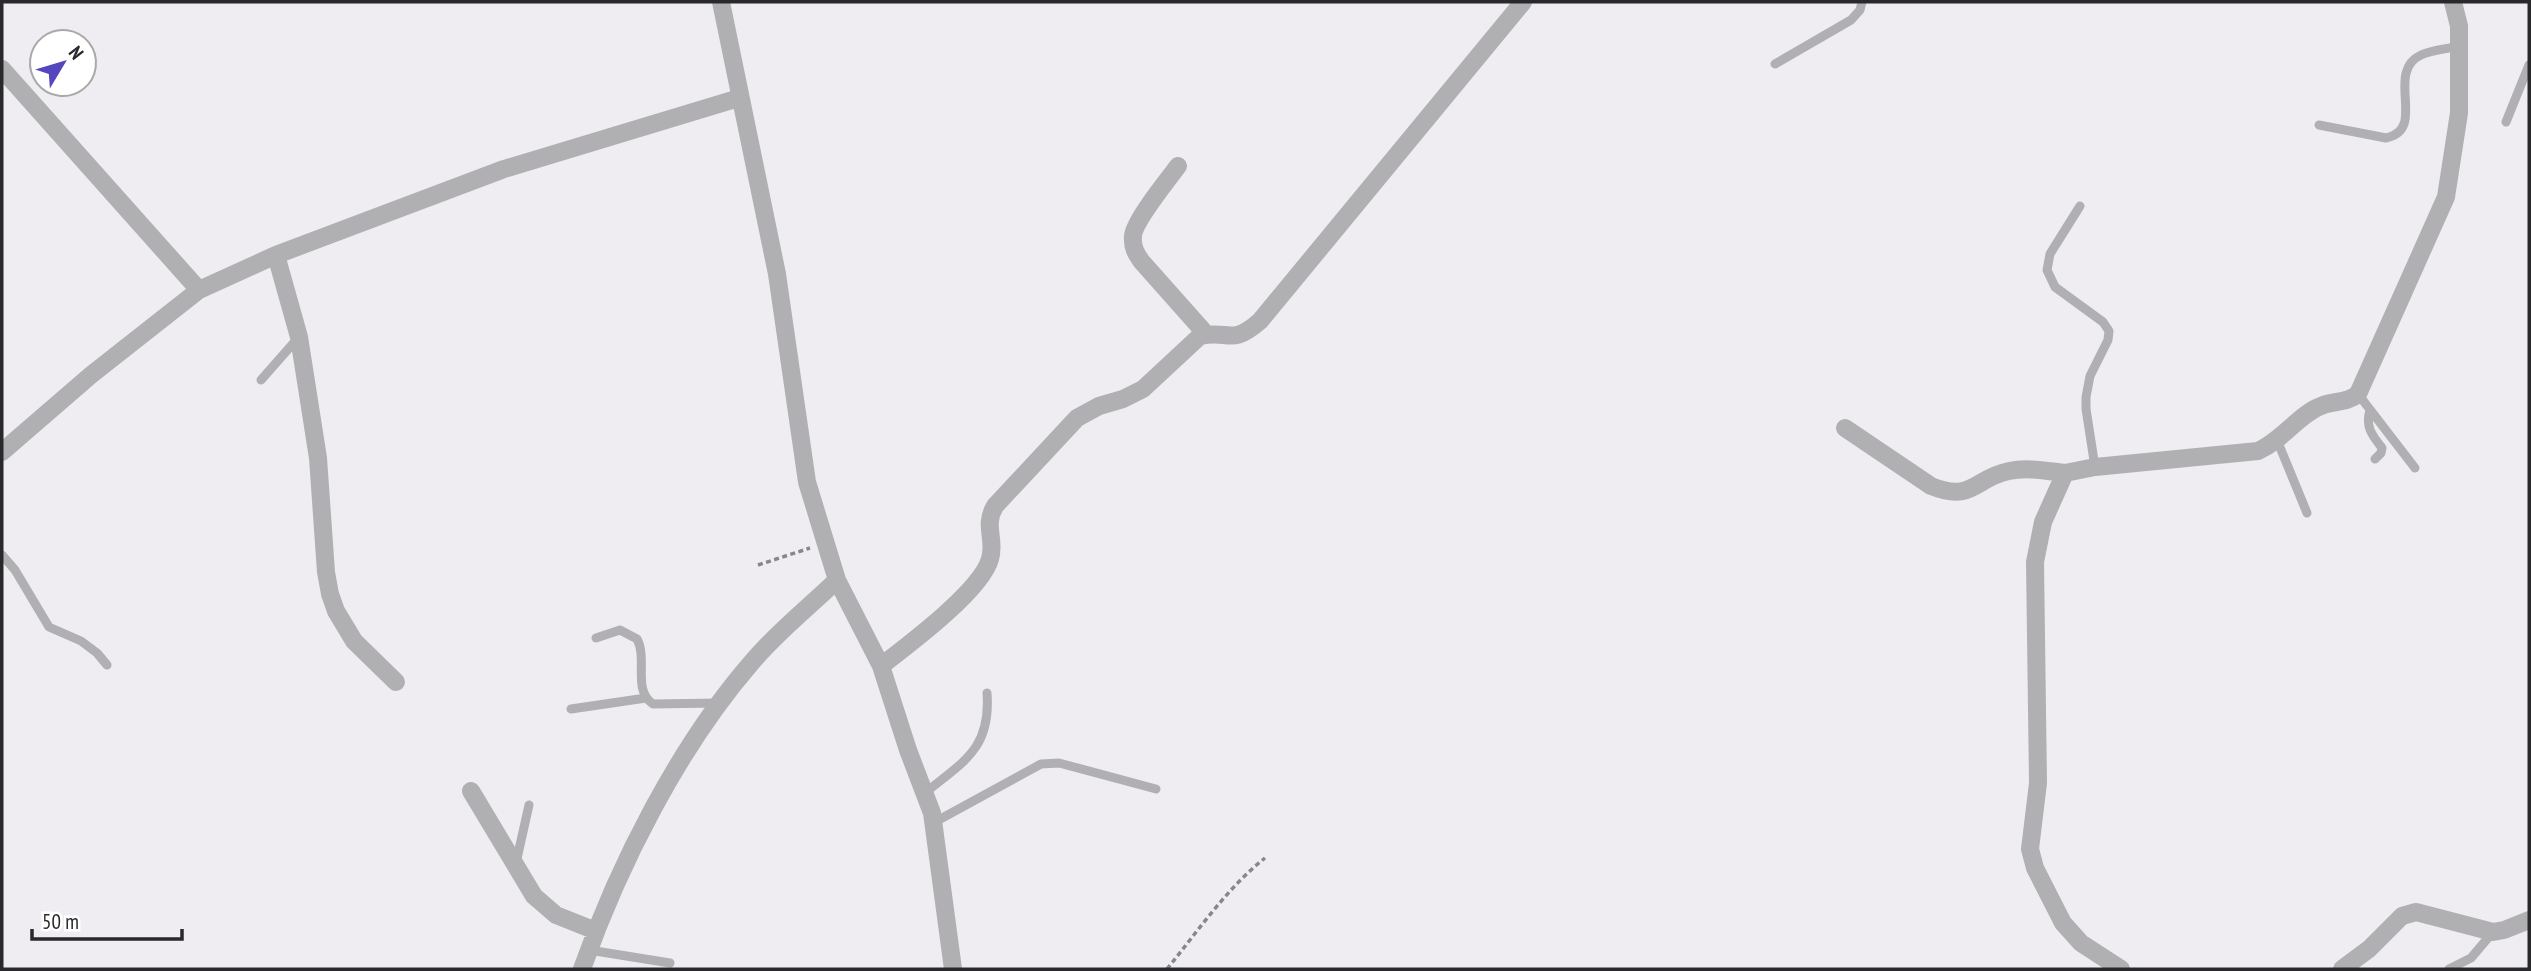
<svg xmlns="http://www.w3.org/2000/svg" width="2531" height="971" font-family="'PT Sans Narrow',sans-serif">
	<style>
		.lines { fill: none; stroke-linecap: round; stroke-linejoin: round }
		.path { stroke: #878689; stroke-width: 3.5; stroke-dasharray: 5 3.5; stroke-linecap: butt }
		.lane { stroke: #b0b0b2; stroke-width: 9 }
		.street { stroke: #b0b0b2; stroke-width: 18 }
	</style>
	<rect width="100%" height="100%" fill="#efedf1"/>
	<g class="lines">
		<path class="path" d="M 758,565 L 810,548
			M 1167,969 C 1198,931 1227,888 1265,858"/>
		<path class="lane" d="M 1775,64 L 1851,20 L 1860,10 L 1862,2
			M 2506,122 L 2529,65
			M 2319,125 L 2386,138 C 2428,130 2384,72 2421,55 C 2432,50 2447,49 2459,46
			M 2080,206 L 2050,254 L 2047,270 L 2055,287 L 2103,322 L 2109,331 L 2108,340 L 2090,376 L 2086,397 L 2086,409 L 2095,467
			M 261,380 L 298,338
			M 2358,394 L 2415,468
			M 2370,410 C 2365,427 2372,435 2382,448 L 2381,453 L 2375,459
			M 2277,440 L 2307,513
			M 2,555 L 15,570 L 49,627 L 81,641 L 97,653 L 107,665
			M 596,638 L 620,630 L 637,639 C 648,659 632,690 653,704 L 719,703
			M 571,709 L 646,698
			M 925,793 C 964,761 991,749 987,693
			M 933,823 L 1041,764 L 1059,763 L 1156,789
			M 516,863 L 529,805
			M 589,950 L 670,963
			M 2449,969 L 2471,958 L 2493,932"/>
		<path class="street" d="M 721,2 L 777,274 L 807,482 L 837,580 L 881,666 L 908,750 L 932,813 L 953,969
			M 2,69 L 199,290
			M 1178,166 C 1167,181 1134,221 1133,236 C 1132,247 1136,254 1142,262 L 1206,334
			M 276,255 L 299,337 L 318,458 L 326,572 L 330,594 L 336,611 L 354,641 L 396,682
			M 1845,428 L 1931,486 C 1973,503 1974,478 2009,471 C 2027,467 2047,471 2065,473
			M 2,452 L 91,375 L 199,290 L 276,255 L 504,169 L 739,98
			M 881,666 C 908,645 981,591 990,559 C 996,539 983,526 995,506 L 1077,418 L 1099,406 L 1123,399 L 1143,389 L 1200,336 C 1229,329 1230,347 1260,321 L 1523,2
			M 471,791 L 534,896 L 556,915 L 596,931
			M 582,969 C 619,864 679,746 752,662 C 777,632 809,607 837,580
			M 2121,969 L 2081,943 L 2063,923 L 2035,868 L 2030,849 L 2038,783 L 2035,562 L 2043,522 L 2065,473 L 2095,467 L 2258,451 C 2283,440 2299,414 2321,406 C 2334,400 2346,404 2358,394 L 2446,197 L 2459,113 L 2459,26 L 2453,2
			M 2342,969 L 2369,949 L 2402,916 L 2416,912 L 2493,932 L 2504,930 L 2529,920"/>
	</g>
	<rect width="2531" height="971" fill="none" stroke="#29282a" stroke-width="7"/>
	<g transform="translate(63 63) rotate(52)"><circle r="33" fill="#ffffff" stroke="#a9a9aa" stroke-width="2"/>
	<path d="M0-5L12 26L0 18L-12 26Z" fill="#5446bd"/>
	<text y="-10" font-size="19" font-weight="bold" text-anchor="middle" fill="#29282a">N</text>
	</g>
	<path d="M32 929v10h150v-10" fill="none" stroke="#29282a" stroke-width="3.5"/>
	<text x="42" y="929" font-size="21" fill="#29282a" stroke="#ffffff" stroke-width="5" paint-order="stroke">50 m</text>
</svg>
